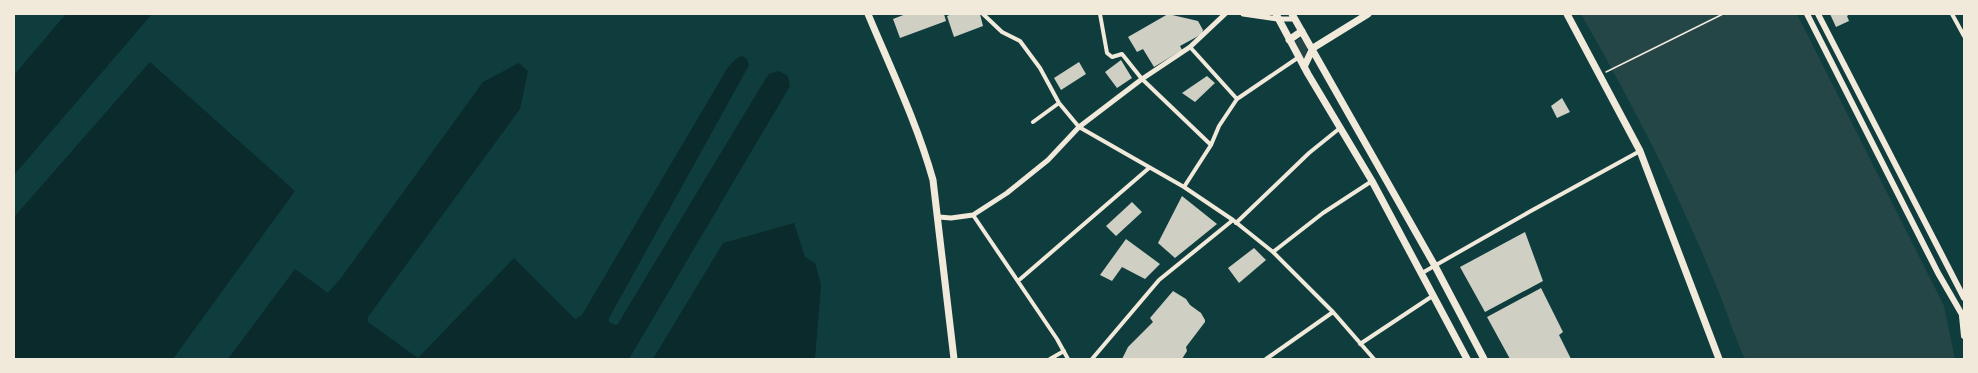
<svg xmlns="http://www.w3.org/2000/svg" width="1978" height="373" font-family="'Space Grotesk',sans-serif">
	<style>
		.green { fill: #244646 }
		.water { fill: #0a2a2b }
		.building { fill: #cfcfc3 }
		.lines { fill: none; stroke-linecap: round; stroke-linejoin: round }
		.path { stroke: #f1e9da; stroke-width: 1.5 }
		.minor { stroke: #f1e9da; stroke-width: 4 }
		.tertiary { stroke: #f1e9da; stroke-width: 5 }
		.secondary { stroke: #f1e9da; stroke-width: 6 }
		.primary { stroke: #f1e9da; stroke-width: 7 }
	</style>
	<rect width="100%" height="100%" fill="#0f3d3e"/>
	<path class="green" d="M 1581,14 L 1797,14 L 1944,306 L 1955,359 L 1745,359 C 1733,334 1726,308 1715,283 C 1677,190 1631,101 1581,14 Z
		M 1300,38 L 1308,46 L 1304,60 L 1295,42 Z"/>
	<path class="water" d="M 66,14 L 152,14 L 14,175 L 14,75 Z
		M 742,56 L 747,59 L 749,65 L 742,78 L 609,318 L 609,322 L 615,325 L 618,324 L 625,312 L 766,78 L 769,74 L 779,71 L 788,76 L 790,86 L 629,359 L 228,359 L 295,269 L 328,293 L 341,278 L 483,82 L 519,63 L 528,71 L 520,109 L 368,317 L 368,322 L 418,358 L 514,258 L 575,319 L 582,315 L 728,67 L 737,58 Z
		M 150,62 L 295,191 L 173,359 L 14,359 L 14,217 Z
		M 794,223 L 805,257 L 815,263 L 821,285 L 815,359 L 653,359 L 723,243 Z"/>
	<path class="building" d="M 906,14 L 944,14 L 946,21 L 900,38 L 893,19 Z
		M 952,14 L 980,14 L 983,26 L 954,37 L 947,16 Z
		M 1168,14 L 1198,21 L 1203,30 L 1202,34 L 1180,46 L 1182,50 L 1154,67 L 1143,49 L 1137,52 L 1128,37 Z
		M 1830,14 L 1850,14 L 1847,16 L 1849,21 L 1836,27 Z
		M 1121,60 L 1132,78 L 1117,88 L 1105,72 Z
		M 1079,62 L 1086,74 L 1061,90 L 1054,78 Z
		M 1207,76 L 1215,83 L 1195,102 L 1182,93 Z
		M 1562,98 L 1570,112 L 1557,118 L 1551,106 Z
		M 1182,196 L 1217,224 L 1175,258 L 1158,243 Z
		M 1132,202 L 1142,212 L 1116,236 L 1106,226 Z
		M 1525,232 L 1543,281 L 1485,312 L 1460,267 Z
		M 1126,239 L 1160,264 L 1145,279 L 1122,267 L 1112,281 L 1100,275 Z
		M 1254,248 L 1266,260 L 1239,283 L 1228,268 Z
		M 1541,288 L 1563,332 L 1559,335 L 1571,359 L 1510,359 L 1487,317 Z
		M 1173,291 L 1186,299 L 1190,305 L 1201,313 L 1205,320 L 1205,322 L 1186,347 L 1187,351 L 1182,359 L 1122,359 L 1128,347 L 1153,322 L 1150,318 Z"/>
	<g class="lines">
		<path class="path" d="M 1606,72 L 1723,14"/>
		<path class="minor" d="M 983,14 L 1002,32 L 1020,41 L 1040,68 L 1059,103 L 1079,127 L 1184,187 L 1233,220 L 1273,252 L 1333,312 L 1374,359
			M 1100,14 L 1107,53 L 1112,57 L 1122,54 L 1142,79 L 1211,145
			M 1952,14 L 1964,36
			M 1190,47 L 1237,99
			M 1033,122 L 1059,103
			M 1184,187 L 1211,145 L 1219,126 L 1237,99 L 1299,57
			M 973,215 L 1057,339 L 1068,359
			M 1236,223 L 1309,153 L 1340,128
			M 1273,252 L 1323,213 L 1372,181
			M 1422,273 L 1529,212 L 1640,151
			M 1018,281 L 1149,168
			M 1360,344 L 1434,295
			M 1050,359 L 1064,351
			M 1092,359 L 1159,280 L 1233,220
			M 1266,359 L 1333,312"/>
		<path class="tertiary" d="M 1243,14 L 1278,19 L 1295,19
			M 939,217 L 951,218 L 973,215 L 1007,193 L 1048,160 L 1079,127 L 1142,79 L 1190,47 L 1225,14"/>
		<path class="secondary" d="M 1807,14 L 1938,273 L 1964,318
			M 1818,14 L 1964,298
			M 1962,316 L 1964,336"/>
		<path class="primary" d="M 868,14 C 891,69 917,123 933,180 L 954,359
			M 1276,14 L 1308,74 L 1372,181 L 1467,359
			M 1292,14 L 1435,266 L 1484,359
			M 1567,14 L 1640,151 L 1719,359
			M 1289,40 L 1302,31
			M 1313,48 L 1368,14
			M 1304,67 L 1313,48"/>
	</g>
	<rect width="1978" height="373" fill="none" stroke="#f1e9da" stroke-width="30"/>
</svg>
